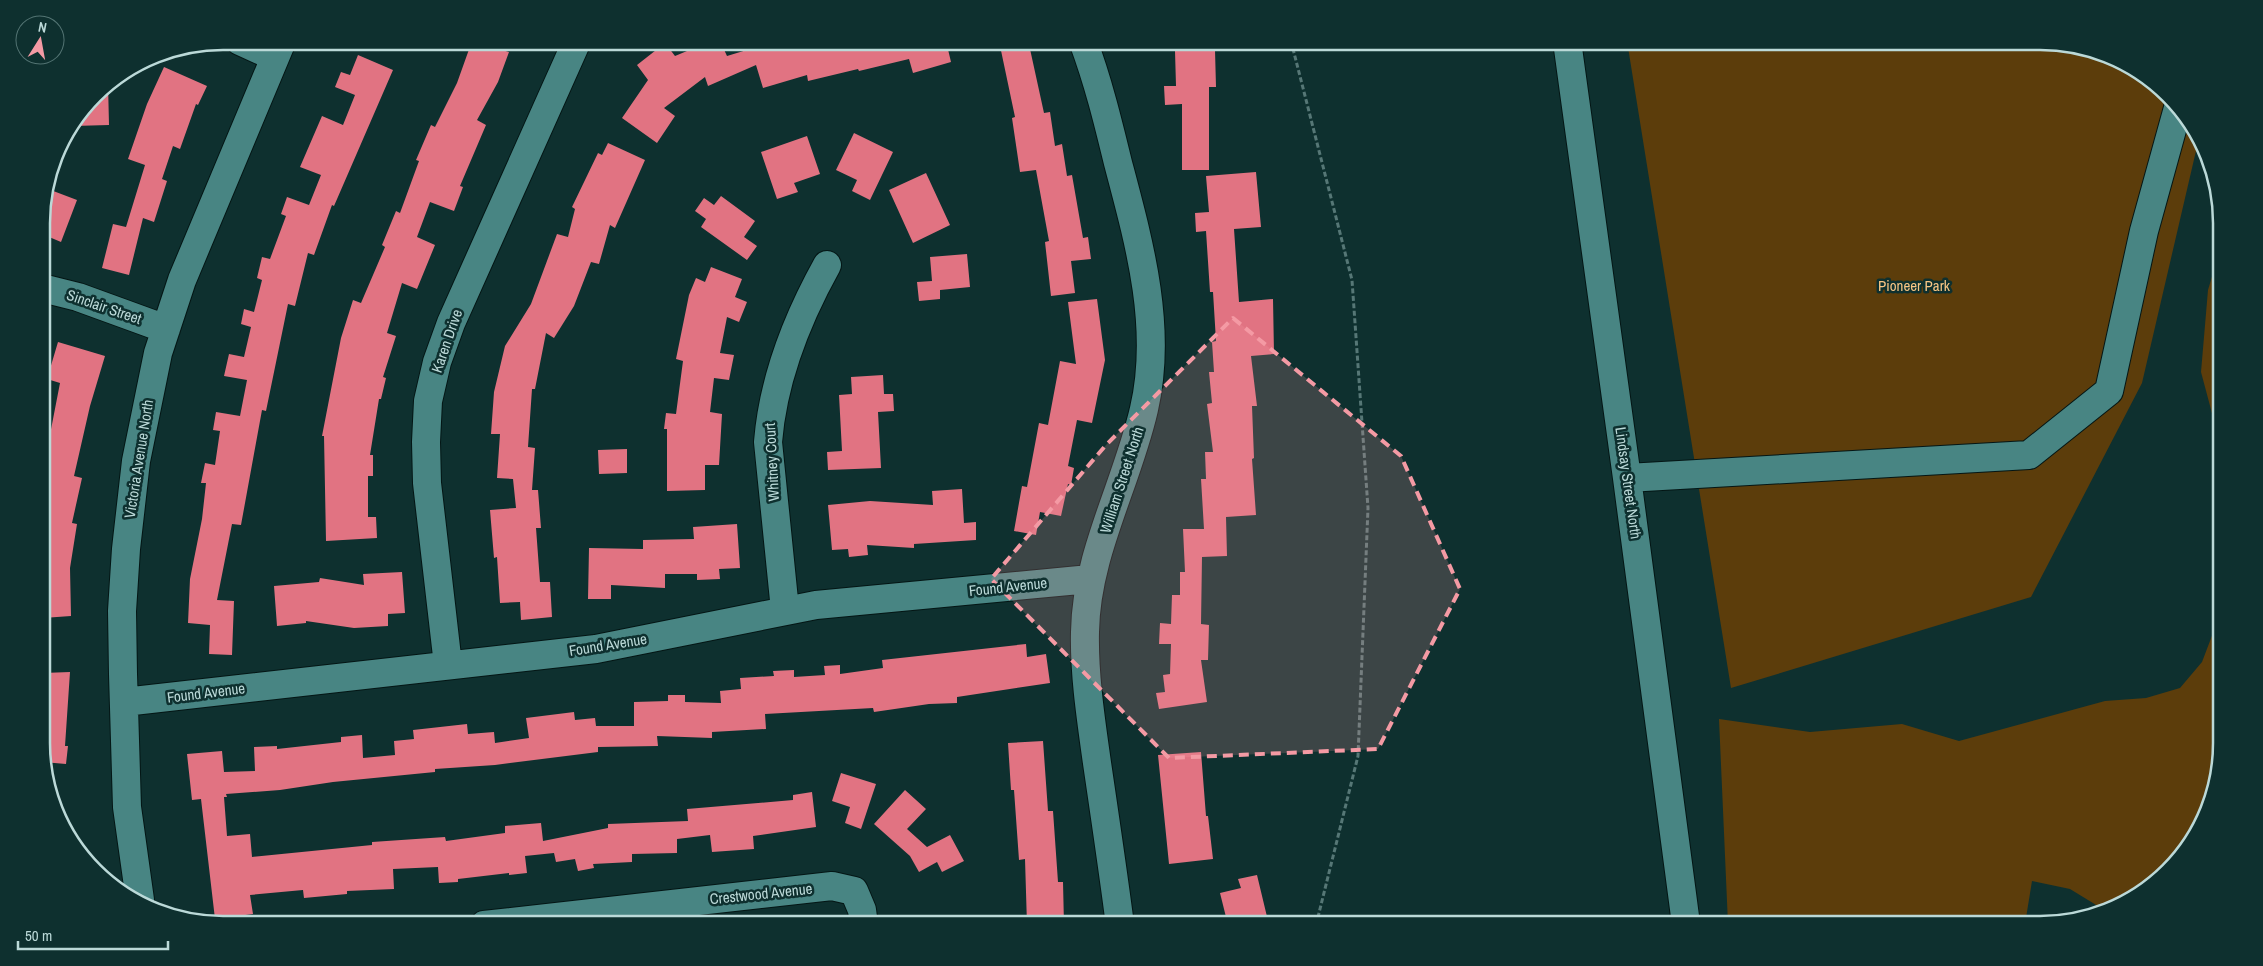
<svg xmlns="http://www.w3.org/2000/svg" width="2263" height="966" font-family="'Archivo Narrow',sans-serif">
	<style>
		.green { fill: #5c3d0b }
		.building { fill: #e17382 }
		.lines { fill: none; stroke-linecap: round; stroke-linejoin: round }
		.minor-casing { stroke: #041615; stroke-width: 30 }
		.path { stroke: #567776; stroke-width: 3; stroke-dasharray: 5 2.5; stroke-linecap: butt }
		.minor { stroke: #488583; stroke-width: 28 }
		.marked { fill: #f49aa4; fill-opacity: 0.2; stroke: #f49aa4; stroke-width: 4; stroke-dasharray: 10 6; stroke-linejoin: round }
		.labels { text-anchor: middle; stroke-width: 5; stroke-linejoin: round; paint-order: stroke }
		.park-label { font-size: 15px; fill: #f8c584; stroke: #0e302f }
		.street-label { font-size: 15px; fill: #bbd9d8; stroke: #0e302f }
		.rim { fill: none; stroke: #bbd9d8; stroke-width: 2.5 }
	</style>
	<rect width="100%" height="100%" fill="#0e302f"/>
	<path class="green" d="M 1627,41 L 2040,41 L 2109,55 L 2184,112 L 2199,138 L 2142,383 L 2031,597 L 1731,688 Z
		M 2220,250 L 2221,447 L 2201,372 L 2208,290 Z
		M 2221,612 L 2222,743 L 2208,812 L 2184,854 L 2150,887 L 2106,911 L 2070,889 L 2032,881 L 2025,924 L 1728,924 L 1719,719 L 1810,732 L 1902,724 L 1959,741 L 2105,701 L 2146,698 L 2180,688 L 2202,662 Z"/>
	<path class="building" d="M 472,41 L 509,52 L 498,82 L 477,120 L 486,125 L 460,186 L 463,187 L 454,211 L 430,202 L 417,237 L 435,245 L 417,289 L 402,283 L 387,333 L 396,336 L 383,377 L 386,378 L 381,399 L 379,399 L 370,455 L 373,455 L 373,476 L 368,476 L 368,517 L 376,517 L 377,538 L 326,541 L 324,436 L 322,436 L 341,338 L 353,300 L 361,303 L 385,247 L 382,245 L 396,211 L 400,213 L 419,161 L 416,160 L 431,125 L 435,127 L 457,83 Z
		M 711,41 L 720,41 L 727,56 L 776,41 L 946,41 L 951,62 L 913,73 L 909,59 L 859,71 L 858,69 L 808,81 L 807,75 L 763,88 L 756,65 L 708,86 L 705,77 L 664,108 L 675,116 L 657,143 L 622,118 L 648,80 L 637,65 L 665,43 L 675,56 Z
		M 999,41 L 1023,41 L 1025,50 L 1030,49 L 1044,113 L 1050,112 L 1055,146 L 1062,144 L 1067,176 L 1072,175 L 1083,238 L 1088,237 L 1091,259 L 1071,261 L 1075,293 L 1051,296 L 1045,242 L 1049,241 L 1036,170 L 1020,172 L 1012,118 L 1015,117 Z
		M 1215,50 L 1216,87 L 1209,87 L 1209,170 L 1182,170 L 1182,104 L 1165,105 L 1164,86 L 1176,86 L 1175,51 Z
		M 358,55 L 393,70 L 334,206 L 332,205 L 314,255 L 308,253 L 295,306 L 288,304 L 266,411 L 262,410 L 241,525 L 232,524 L 217,600 L 234,601 L 232,655 L 209,654 L 210,625 L 188,623 L 190,579 L 202,519 L 206,483 L 201,483 L 205,463 L 215,465 L 220,431 L 213,430 L 216,412 L 240,416 L 247,380 L 224,376 L 229,354 L 244,357 L 251,327 L 241,324 L 244,309 L 254,312 L 262,280 L 257,278 L 262,257 L 270,259 L 286,216 L 281,214 L 287,197 L 309,205 L 321,175 L 300,167 L 322,116 L 343,125 L 355,95 L 335,87 L 341,72 L 350,75 Z
		M 164,67 L 207,86 L 198,105 L 196,104 L 180,149 L 173,146 L 162,179 L 167,181 L 154,222 L 143,218 L 129,275 L 102,268 L 113,224 L 126,227 L 145,165 L 128,159 L 147,104 Z
		M 108,83 L 109,125 L 73,126 L 103,87 Z
		M 854,133 L 893,152 L 870,200 L 852,191 L 857,180 L 836,170 Z
		M 807,136 L 820,174 L 794,183 L 798,192 L 777,199 L 761,152 Z
		M 608,143 L 645,160 L 615,228 L 610,225 L 599,264 L 591,262 L 574,306 L 554,338 L 546,333 L 535,389 L 532,389 L 528,447 L 535,448 L 532,490 L 538,490 L 541,528 L 536,528 L 540,582 L 550,582 L 552,617 L 521,620 L 520,602 L 500,603 L 497,557 L 494,558 L 490,510 L 516,508 L 513,479 L 497,478 L 500,434 L 491,434 L 494,392 L 505,346 L 531,304 L 557,234 L 568,237 L 575,209 L 572,207 L 598,153 L 602,155 Z
		M 1256,172 L 1261,227 L 1234,229 L 1239,302 L 1273,299 L 1274,354 L 1251,356 L 1257,406 L 1252,406 L 1254,458 L 1252,459 L 1256,515 L 1226,517 L 1227,556 L 1202,557 L 1201,624 L 1209,625 L 1208,660 L 1201,660 L 1207,702 L 1159,709 L 1156,693 L 1165,692 L 1163,675 L 1170,674 L 1171,644 L 1159,644 L 1160,623 L 1171,624 L 1172,595 L 1180,595 L 1180,572 L 1185,572 L 1183,529 L 1204,529 L 1201,479 L 1206,479 L 1205,452 L 1213,452 L 1207,404 L 1212,403 L 1209,372 L 1214,372 L 1212,342 L 1216,341 L 1213,292 L 1210,292 L 1206,231 L 1196,232 L 1195,213 L 1209,212 L 1206,176 Z
		M 926,173 L 950,225 L 913,243 L 889,190 Z
		M 48,189 L 77,200 L 61,242 L 42,234 L 42,211 Z
		M 721,196 L 755,221 L 744,237 L 757,246 L 747,260 L 701,227 L 706,219 L 695,211 L 704,198 L 714,205 Z
		M 967,254 L 970,287 L 940,290 L 940,299 L 919,301 L 917,282 L 932,281 L 930,257 Z
		M 711,267 L 742,279 L 735,297 L 747,302 L 739,322 L 727,317 L 720,353 L 734,355 L 729,380 L 714,378 L 710,412 L 722,414 L 719,465 L 705,465 L 705,490 L 667,491 L 667,429 L 664,429 L 666,413 L 676,414 L 683,361 L 676,359 L 689,295 L 696,278 L 705,282 Z
		M 1097,299 L 1105,360 L 1092,423 L 1077,420 L 1068,466 L 1074,468 L 1071,485 L 1068,484 L 1061,516 L 1040,512 L 1036,535 L 1014,531 L 1022,486 L 1027,487 L 1039,423 L 1048,425 L 1060,361 L 1076,364 L 1068,302 Z
		M 58,342 L 105,356 L 90,406 L 74,476 L 82,478 L 72,523 L 77,524 L 70,568 L 71,616 L 43,618 L 42,449 L 47,450 L 60,383 L 47,379 Z
		M 883,375 L 884,394 L 893,394 L 894,411 L 878,412 L 881,468 L 828,470 L 827,452 L 842,451 L 839,395 L 852,394 L 851,377 Z
		M 627,449 L 627,473 L 599,474 L 598,450 Z
		M 962,489 L 964,523 L 976,522 L 976,540 L 914,544 L 914,548 L 867,545 L 868,555 L 849,557 L 848,549 L 832,550 L 828,505 L 870,501 L 933,505 L 932,491 Z
		M 737,524 L 740,568 L 719,569 L 720,579 L 697,580 L 697,574 L 665,574 L 665,588 L 611,585 L 611,599 L 588,599 L 589,548 L 643,549 L 643,540 L 694,539 L 693,527 Z
		M 402,572 L 405,613 L 388,614 L 388,626 L 354,628 L 306,621 L 306,623 L 277,626 L 274,586 L 319,582 L 320,578 L 364,585 L 363,574 Z
		M 1026,644 L 1027,657 L 1046,654 L 1050,683 L 957,697 L 957,703 L 929,704 L 874,712 L 873,708 L 765,714 L 766,729 L 712,732 L 712,738 L 657,736 L 658,746 L 598,747 L 598,752 L 495,765 L 435,769 L 435,772 L 333,782 L 280,790 L 226,794 L 227,797 L 224,797 L 227,836 L 250,834 L 252,857 L 372,845 L 372,842 L 445,837 L 446,841 L 505,833 L 505,826 L 541,823 L 543,841 L 608,828 L 608,824 L 688,821 L 687,809 L 793,800 L 793,795 L 812,792 L 816,827 L 753,836 L 754,849 L 712,852 L 710,835 L 677,839 L 677,853 L 632,854 L 632,862 L 593,864 L 594,868 L 578,871 L 575,859 L 556,862 L 554,853 L 525,856 L 527,873 L 509,875 L 509,873 L 458,879 L 458,882 L 439,883 L 438,867 L 393,869 L 394,889 L 347,891 L 347,894 L 304,898 L 303,890 L 250,895 L 253,914 L 215,919 L 201,799 L 192,800 L 187,754 L 222,751 L 224,772 L 255,771 L 254,747 L 277,746 L 277,749 L 341,742 L 341,737 L 362,735 L 363,758 L 395,755 L 394,741 L 414,739 L 413,730 L 467,724 L 468,734 L 494,732 L 495,743 L 529,738 L 526,718 L 574,712 L 575,720 L 595,718 L 596,726 L 634,726 L 634,702 L 668,701 L 668,695 L 685,695 L 685,702 L 721,703 L 720,691 L 741,689 L 740,678 L 774,676 L 773,671 L 794,670 L 794,677 L 825,675 L 824,666 L 840,665 L 840,674 L 883,668 L 882,660 Z
		M 70,672 L 65,746 L 68,746 L 66,764 L 43,762 L 43,673 Z
		M 1043,741 L 1048,811 L 1053,811 L 1058,882 L 1063,882 L 1064,925 L 1027,925 L 1025,859 L 1019,860 L 1014,790 L 1011,790 L 1008,743 Z
		M 1201,752 L 1206,816 L 1208,816 L 1213,859 L 1169,864 L 1158,755 Z
		M 841,773 L 876,784 L 861,829 L 845,823 L 850,807 L 832,801 Z
		M 905,790 L 926,809 L 907,829 L 927,847 L 950,835 L 964,861 L 942,872 L 937,862 L 919,872 L 910,856 L 874,824 Z
		M 1257,875 L 1269,925 L 1228,925 L 1220,893 L 1241,888 L 1238,879 Z"/>
	<g class="lines">
		<g class="minor-casing">
			<path id="minor" d="M 240,41 L 275,57
				M 1083,41 C 1098,81 1108,122 1118,163 C 1139,242 1163,327 1144,409 C 1127,484 1086,554 1085,632 C 1084,675 1091,720 1097,763 C 1105,817 1113,871 1120,925
				M 1567,41 L 1627,478 L 1686,924
				M 42,288 L 78,297 L 166,329
				M 1627,478 L 2029,455 L 2109,391 L 2144,231 L 2178,108
				M 785,610 L 768,442 C 773,380 797,319 827,265
				M 448,665 L 427,483 L 426,442 L 428,401 L 437,362 L 451,323 L 577,41
				M 124,702 L 596,649 L 816,605 L 1090,579
				M 140,900 L 127,807 L 123,674 L 122,611 L 126,549 L 136,461 L 158,353 L 182,280 L 282,41
				M 484,925 L 832,886 L 854,891 L 862,910 L 864,925"/>
		</g>
		<path class="path" d="M 1291,41 L 1352,280 L 1368,508 L 1358,756 L 1316,925"/>
		<use href="#minor" class="minor"/>
	</g>
	<path class="marked" d="M 1233,318 L 1401,456 L 1460,589 L 1378,749 L 1169,758 L 991,579 L 1106,445 Z"/>
	<g class="labels">
		<g class="park-label">
			<text x="1914" y="291">Pioneer Park</text>
		</g>
		<g class="street-label">
			<text transform="translate(104 307) rotate(19)" y="5">Sinclair Street</text>
			<text transform="translate(447 341) rotate(-71)" y="5">Karen Drive</text>
			<text transform="translate(139 459) rotate(-81)" y="5">Victoria Avenue North</text>
			<text transform="translate(772 462) rotate(-93)" y="5">Whitney Court</text>
			<text transform="translate(1122 480) rotate(-72)" y="5">William Street North</text>
			<text transform="translate(1628 483) rotate(82)" y="5">Lindsay Street North</text>
			<text transform="translate(1008 587) rotate(-6)" y="5">Found Avenue</text>
			<text transform="translate(608 645) rotate(-9)" y="5">Found Avenue</text>
			<text transform="translate(206 693) rotate(-7)" y="5">Found Avenue</text>
			<text transform="translate(761 894) rotate(-6)" y="5">Crestwood Avenue</text>
		</g>
	</g>
	<path d="M0 0H2263V966H0ZM223 50H2040A173 173 0 0 1 2213 223V743A173 173 0 0 1 2040 916H223A173 173 0 0 1 50 743V223A173 173 0 0 1 223 50Z" fill="#0e302f" fill-rule="evenodd"/>
	<path class="rim" d="M223 50H2040A173 173 0 0 1 2213 223V743A173 173 0 0 1 2040 916H223A173 173 0 0 1 50 743V223A173 173 0 0 1 223 50Z"/>
	<g transform="translate(40 40) rotate(11)"><circle r="24" fill="#0e302f" stroke="#537473"/>
	<path d="M0-4L9 19L0 12L-9 19Z" fill="#f49aa4"/>
	<text y="-8" font-size="14" font-weight="bold" text-anchor="middle" fill="#bbd9d8">N</text>
	</g>
	<path d="M18 941v8h150v-8" fill="none" stroke="#bbd9d8" stroke-width="2.5"/>
	<text x="25" y="941" font-size="15" fill="#bbd9d8" stroke="#0e302f" stroke-width="4" paint-order="stroke">50 m</text>
</svg>
